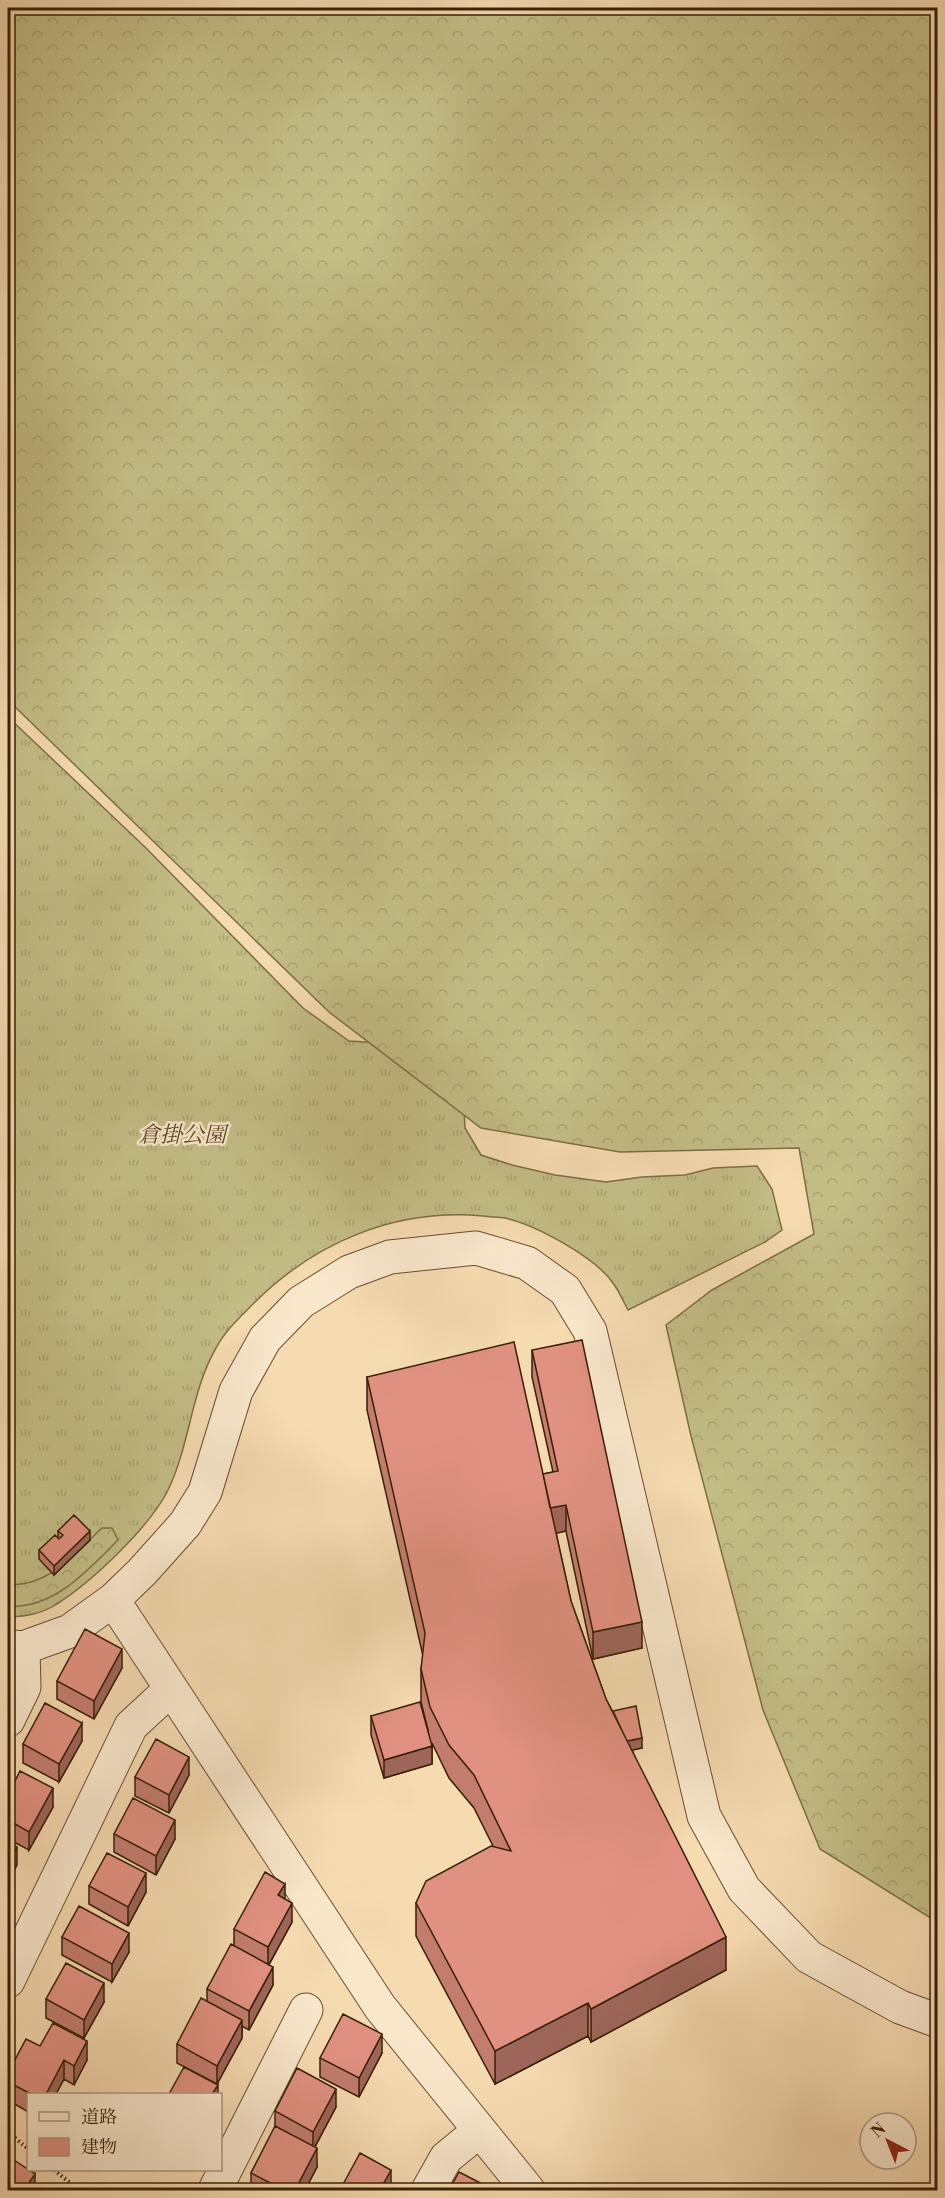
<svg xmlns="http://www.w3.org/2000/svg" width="945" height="2198" font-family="'Libre Bodoni','Noto Serif JP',serif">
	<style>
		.grass { fill: url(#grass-tufts); stroke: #7e6e46; stroke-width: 1.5 }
		.forest { fill: url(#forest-crowns); stroke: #7e6e46; stroke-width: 1.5 }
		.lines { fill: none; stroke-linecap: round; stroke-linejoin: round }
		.minor-casing { stroke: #684e30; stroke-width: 35 }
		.path { stroke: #392006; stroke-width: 4; stroke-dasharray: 1.5 3; stroke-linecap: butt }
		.minor { stroke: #f9e7cc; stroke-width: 33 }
		.wall { fill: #c27d6f; stroke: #392006; stroke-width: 1.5 }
		.shaded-wall { fill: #9e665a; stroke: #392006; stroke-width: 1.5 }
		.building { fill: #e19181; stroke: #392006; stroke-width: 1.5 }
		.labels { text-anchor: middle; stroke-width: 5; stroke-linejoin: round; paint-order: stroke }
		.park-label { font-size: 22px; font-style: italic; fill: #5c4726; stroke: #f9e7cc }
	</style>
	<defs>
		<pattern id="grass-tufts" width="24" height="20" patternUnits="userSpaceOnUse" patternTransform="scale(1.5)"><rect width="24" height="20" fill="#c3bd86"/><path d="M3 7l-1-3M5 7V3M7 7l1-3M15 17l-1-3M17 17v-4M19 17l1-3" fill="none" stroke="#a8a272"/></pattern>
		<pattern id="forest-crowns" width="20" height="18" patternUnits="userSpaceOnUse" patternTransform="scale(1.5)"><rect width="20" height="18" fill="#c3bd86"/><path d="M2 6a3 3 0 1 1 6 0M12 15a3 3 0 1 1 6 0" fill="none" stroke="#a8a272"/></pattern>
	</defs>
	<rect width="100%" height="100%" fill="#f6dab0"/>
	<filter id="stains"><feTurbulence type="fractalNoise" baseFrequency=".00333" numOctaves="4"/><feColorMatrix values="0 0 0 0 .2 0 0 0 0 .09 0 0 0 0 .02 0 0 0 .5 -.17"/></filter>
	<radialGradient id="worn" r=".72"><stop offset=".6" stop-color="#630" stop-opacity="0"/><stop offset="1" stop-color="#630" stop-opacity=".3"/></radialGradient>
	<path class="grass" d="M 8,717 L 146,848 L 303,1008 L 349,1041 L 432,1046 L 463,1090 L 465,1128 L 481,1155 L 512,1165 L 555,1175 L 606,1182 L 642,1177 L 685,1175 L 713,1168 L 757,1166 L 772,1189 L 782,1230 L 765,1242 L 628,1310 C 623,1301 619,1291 613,1283 C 595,1257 536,1225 505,1218 C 498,1217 490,1217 483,1216 C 396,1208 315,1242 254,1303 C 240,1317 225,1331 216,1348 C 190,1393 190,1448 166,1494 C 146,1530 91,1583 55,1605 C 43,1613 22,1618 8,1616 Z"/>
	<path class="forest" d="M 8,8 L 937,8 L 937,1922 L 820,1849 L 763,1710 L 691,1436 L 666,1325 L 712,1290 L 814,1234 L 799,1148 L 620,1152 L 481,1128 L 329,1012 L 8,700 Z
		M 102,1528 L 112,1528 L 118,1540 C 88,1570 53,1610 8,1606 L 8,1584 C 47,1589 76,1552 102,1528 Z"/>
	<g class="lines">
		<g class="minor-casing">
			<path id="minor" d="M 113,1600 L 380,2007 L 528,2190
				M 8,1646 L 23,1648 L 70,1631 L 113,1600 L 142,1572 L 185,1524 L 205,1492 L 236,1391 L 265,1339 L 301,1302 L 349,1272 L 390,1257 L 476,1248 L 527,1263 L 565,1290 L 590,1331 L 704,1816 L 744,1889 L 809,1957 L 900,2007 L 938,2021
				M 8,1720 L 24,1687 L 23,1648
				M 8,1981 L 131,1726 L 171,1689
				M 215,2190 L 306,2010
				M 428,2190 L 446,2158 L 479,2131"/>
		</g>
		<path class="path" d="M 8,2132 L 28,2149
			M 54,2170 L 79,2190"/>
		<use href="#minor" class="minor"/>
	</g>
	<path class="wall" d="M 532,1350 L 642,1648 L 593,1659 L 566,1531 L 556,1533 L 571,1601 L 606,1699 L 613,1712 L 642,1748 L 632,1750 L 726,1970 L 591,2042 L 588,2036 L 495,2084 L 416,1936 L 416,1903 L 493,1846 L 474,1808 L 449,1778 L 432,1743 L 432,1764 L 384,1778 L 371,1735 L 371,1716 L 428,1730 L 421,1702 L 421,1669 L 423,1656 L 367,1410 L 367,1377 L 543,1474 L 553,1472 L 532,1377 Z
		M 58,1531 L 90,1540 L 54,1575 L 39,1559 L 39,1550 L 58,1538 Z
		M 122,1668 L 94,1719 L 57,1699 L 57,1681 Z
		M 82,1741 L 59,1782 L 23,1763 L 23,1744 Z
		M 189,1775 L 169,1813 L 135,1796 L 135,1777 Z
		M 8,1795 L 53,1807 L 29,1850 L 8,1839 Z
		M 114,1834 L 175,1839 L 156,1875 L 114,1852 Z
		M 89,1886 L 146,1892 L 128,1926 L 89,1904 Z
		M 285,1899 L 292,1922 L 269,1965 L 273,1985 L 249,2030 L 242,2026 L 242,2038 L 217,2084 L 177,2063 L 177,2044 L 207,2001 L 207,1989 L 234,1946 L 234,1929 Z
		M 62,1937 L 129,1952 L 112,1982 L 62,1955 Z
		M 46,1999 L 104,2002 L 84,2038 L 46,2018 Z
		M 40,2046 L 87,2060 L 74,2085 L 64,2079 L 56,2094 L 28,2094 L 28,2112 L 8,2100 L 8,2073 Z
		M 382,2053 L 359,2097 L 320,2077 L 320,2058 Z
		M 336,2107 L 315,2147 L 317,2167 L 305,2190 L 251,2190 L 251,2173 L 275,2127 L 275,2111 Z"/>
	<path class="shaded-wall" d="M 566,1505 L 566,1531 L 549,1535 L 549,1508 Z
		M 90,1531 L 90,1540 L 54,1575 L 54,1566 Z
		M 642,1622 L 642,1648 L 593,1659 L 593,1632 Z
		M 122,1649 L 122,1668 L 94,1719 L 94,1701 Z
		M 82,1723 L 82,1741 L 59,1782 L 59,1764 Z
		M 642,1738 L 642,1748 L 619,1753 L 619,1743 Z
		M 432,1746 L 432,1764 L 384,1778 L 384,1760 Z
		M 189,1757 L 189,1775 L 169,1813 L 169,1795 Z
		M 53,1788 L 53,1807 L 29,1850 L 29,1832 Z
		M 175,1820 L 175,1839 L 156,1875 L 156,1856 Z
		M 17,1847 L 17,1865 L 8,1883 L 8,1865 Z
		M 146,1873 L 146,1892 L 128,1926 L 128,1907 Z
		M 285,1884 L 285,1902 L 278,1895 Z
		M 292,1903 L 292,1922 L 268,1966 L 268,1947 Z
		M 129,1933 L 129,1952 L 112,1982 L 112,1964 Z
		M 726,1937 L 726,1970 L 591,2042 L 591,2009 Z
		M 273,1967 L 273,1985 L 249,2030 L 249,2011 Z
		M 104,1983 L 104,2002 L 84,2038 L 84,2020 Z
		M 588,2003 L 588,2036 L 495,2084 L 495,2051 Z
		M 242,2020 L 242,2038 L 217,2084 L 217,2066 Z
		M 382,2034 L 382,2053 L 359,2097 L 359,2078 Z
		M 87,2041 L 87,2060 L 74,2085 L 74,2066 Z
		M 64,2060 L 64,2079 L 56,2094 L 46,2094 Z
		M 218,2085 L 218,2094 L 212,2094 Z
		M 336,2089 L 336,2107 L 313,2150 L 313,2132 Z
		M 317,2148 L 317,2167 L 305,2190 L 295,2190 Z
		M 391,2170 L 391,2188 L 390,2190 L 380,2190 Z
		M 35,2174 L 35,2190 L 24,2190 Z"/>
	<path class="building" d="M 582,1340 L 642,1622 L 593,1632 L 566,1505 L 550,1508 L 543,1474 L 558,1471 L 532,1350 Z
		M 514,1342 L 571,1601 L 606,1699 L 726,1937 L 591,2009 L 588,2003 L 495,2051 L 416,1903 L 426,1881 L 491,1846 L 511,1851 L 474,1775 L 449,1745 L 430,1707 L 421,1669 L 425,1633 L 367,1377 Z
		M 74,1515 L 90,1531 L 54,1566 L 39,1550 L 55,1535 L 59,1539 L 63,1535 L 58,1531 Z
		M 85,1629 L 122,1649 L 94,1701 L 57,1681 Z
		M 420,1702 L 432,1746 L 384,1760 L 371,1716 Z
		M 45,1703 L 82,1723 L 59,1764 L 23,1744 Z
		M 636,1706 L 642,1738 L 627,1741 L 613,1711 Z
		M 156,1739 L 189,1757 L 169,1795 L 135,1777 Z
		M 20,1771 L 53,1788 L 29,1832 L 8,1820 L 8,1795 Z
		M 133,1798 L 175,1820 L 156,1856 L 114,1834 Z
		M 8,1842 L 17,1847 L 8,1865 Z
		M 107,1853 L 146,1873 L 128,1907 L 89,1886 Z
		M 265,1872 L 285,1884 L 278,1895 L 292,1903 L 268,1947 L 234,1929 Z
		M 79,1906 L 129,1933 L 112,1964 L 62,1937 Z
		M 231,1944 L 273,1967 L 249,2011 L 207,1989 Z
		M 66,1963 L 104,1983 L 84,2020 L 46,1999 Z
		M 201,1998 L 242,2020 L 217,2066 L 177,2044 Z
		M 343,2014 L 382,2034 L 359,2078 L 320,2058 Z
		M 53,2023 L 87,2041 L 74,2066 L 64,2060 L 46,2094 L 31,2094 L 8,2082 L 8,2073 L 26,2039 L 40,2046 Z
		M 184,2067 L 218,2085 L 212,2094 L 169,2094 Z
		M 297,2068 L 336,2089 L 313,2132 L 275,2111 Z
		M 275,2126 L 317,2148 L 295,2190 L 284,2190 L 251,2173 Z
		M 360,2153 L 391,2170 L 380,2190 L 340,2190 Z
		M 8,2156 L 35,2174 L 24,2190 L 8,2190 Z
		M 459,2172 L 494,2190 L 449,2190 Z"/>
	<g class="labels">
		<g class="park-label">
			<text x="182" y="1142">倉掛公園</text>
		</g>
	</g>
	<rect width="945" height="2198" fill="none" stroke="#f6dab0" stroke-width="30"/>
	<rect x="9" y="9" width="927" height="2180" fill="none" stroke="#392006" stroke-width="3"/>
	<rect x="15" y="15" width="915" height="2168" fill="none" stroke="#392006" stroke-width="1.5"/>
	<rect x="27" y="2093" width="195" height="78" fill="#f9e7cc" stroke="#ac977d" stroke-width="1.5"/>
	<rect x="39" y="2112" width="30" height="9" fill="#f9e7cc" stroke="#ac977d" stroke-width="1.5"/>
	<text x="81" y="2123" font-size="18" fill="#392006">道路</text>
	<rect x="39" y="2138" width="30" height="18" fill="#e19181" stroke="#ac977d" stroke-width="1.5"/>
	<text x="81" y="2153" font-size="18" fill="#392006">建物</text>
	<g transform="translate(888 2141) rotate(318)"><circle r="28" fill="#f9e7cc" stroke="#ac977d" stroke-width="1.5"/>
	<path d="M0-4.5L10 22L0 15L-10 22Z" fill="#8f2418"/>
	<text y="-9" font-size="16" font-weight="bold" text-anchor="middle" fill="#392006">N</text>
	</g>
	<rect width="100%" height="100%" filter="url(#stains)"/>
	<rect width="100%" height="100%" fill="url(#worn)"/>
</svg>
